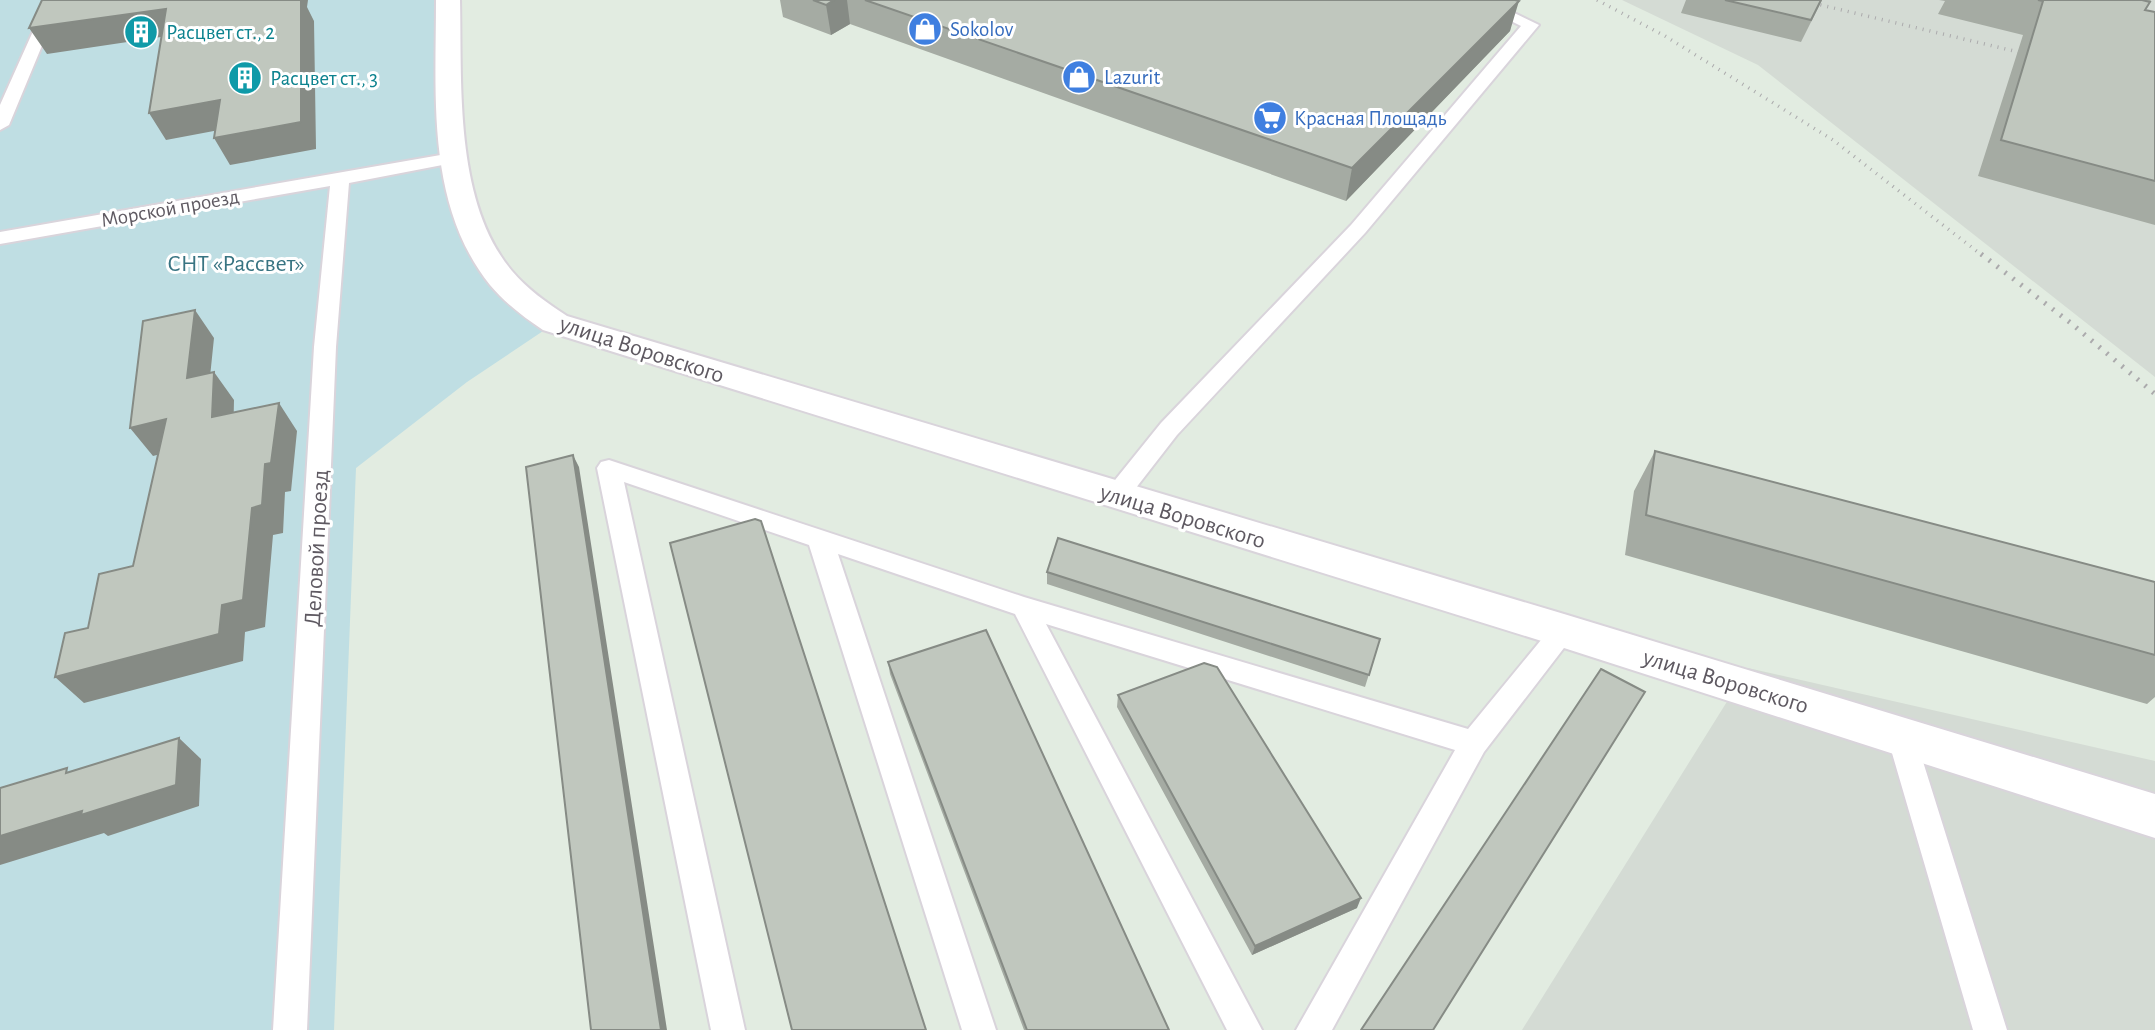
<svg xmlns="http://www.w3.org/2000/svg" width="2155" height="1030" font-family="'Alegreya Sans',sans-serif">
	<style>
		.industrial { fill: #d4dbd4 }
		.green { fill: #bfdee3 }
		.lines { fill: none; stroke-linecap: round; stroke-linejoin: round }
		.service-casing { stroke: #d9d4db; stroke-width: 4 }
		.tertiary-casing { stroke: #d9d4db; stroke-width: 4 }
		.service { fill: #fff; fill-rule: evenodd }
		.tertiary { fill: #fff; fill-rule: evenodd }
		.rail-far1 { stroke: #abaaac; stroke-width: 3.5; stroke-dasharray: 1 6; stroke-linecap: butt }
		.rail { stroke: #abaaac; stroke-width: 5; stroke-dasharray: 2 8; stroke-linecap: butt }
		.wall { fill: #a5aba3 }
		.shaded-wall { fill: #868b85 }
		.building { fill: #c0c7be; stroke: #868b85; stroke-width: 2 }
		.labels { text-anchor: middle; stroke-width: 6; stroke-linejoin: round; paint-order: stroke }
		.far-shop-label { font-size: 21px; fill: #366cbe; stroke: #fff; text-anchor: start }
		.far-culture-label { font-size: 21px; fill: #0d838f; stroke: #fff; text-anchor: start }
		.far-street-label { font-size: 21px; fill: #5f5a62; stroke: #fff }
		.park-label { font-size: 24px; fill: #387482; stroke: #fff }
		.street-label { font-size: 24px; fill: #5f5a62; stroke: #fff }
	</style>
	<rect width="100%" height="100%" fill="#e2ece1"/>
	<path class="industrial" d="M 1622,0 L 2155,0 L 2155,377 L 1758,65 Z
		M 1748,668 L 2155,761 L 2155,1030 L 1522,1030 Z"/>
	<path class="green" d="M 0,0 L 448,0 L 468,218 L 555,323 L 467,382 L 356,468 L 334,1030 L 0,1030 Z"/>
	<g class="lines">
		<g class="service-casing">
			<path id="service" d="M 47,0 L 61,0 L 9,125 L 0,130 L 0,105 Z
				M 1469,0 L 1488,0 L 1539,25 L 1365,233 L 1177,435 L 1125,502 L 1116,505 L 1107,502 L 1104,496 L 1107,490 L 1161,423 L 1351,225 L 1521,26 Z
				M 452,153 L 458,154 L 461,158 L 458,162 L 349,183 L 336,347 L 307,1030 L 273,1030 L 314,347 L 330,186 L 0,244 L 0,232 Z
				M 609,460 L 1024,597 L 1468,729 L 1555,623 L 1564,620 L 1573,623 L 1577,631 L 1484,752 L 1332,1030 L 1296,1030 L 1455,750 L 1046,624 L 1262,1030 L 1227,1030 L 1015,614 L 838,554 L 996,1030 L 962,1030 L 809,545 L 624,482 L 745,1030 L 711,1030 L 597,468 L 601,462 Z
				M 1901,724 L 1911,727 L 1915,736 L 2007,1030 L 1973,1030 L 1887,736 L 1891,727 Z"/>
		</g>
		<g class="tertiary-casing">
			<path id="tertiary" d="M 436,0 L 460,0 C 462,85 454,202 512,271 C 527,289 547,303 567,316 L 1564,614 L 2155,794 L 2155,838 L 1564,648 L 543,330 C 524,317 505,303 490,285 C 426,205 436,96 436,0 Z"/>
		</g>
		<use href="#service" class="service"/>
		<use href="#tertiary" class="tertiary"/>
		<path class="rail-far1" d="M 1597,0 L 1665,36 L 1833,140 L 1983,256
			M 1800,0 L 2035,56"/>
		<path class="rail" d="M 1981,254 L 2072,324 L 2155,394"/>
	</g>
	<path class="wall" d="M 780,0 L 1515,0 L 1510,31 L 1346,201 L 850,24 L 831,35 L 783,17 Z
		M 1686,0 L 1822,0 L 1801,42 L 1681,13 Z
		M 1939,0 L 2151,0 L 2145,10 L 2155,12 L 2155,225 L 1978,176 L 2023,35 L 1938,14 L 1945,1 Z
		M 1655,451 L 2155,582 L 2155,697 L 2147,704 L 1625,555 L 1634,491 Z
		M 1047,572 L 1380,639 L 1365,687 L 1047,584 Z
		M 888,662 L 1169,1030 L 1024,1030 L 890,674 Z
		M 1118,695 L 1357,908 L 1252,955 L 1117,707 Z"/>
	<path class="shaded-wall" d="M 295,0 L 308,0 L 307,7 L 314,21 L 316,149 L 230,165 L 214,138 Z
		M 834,0 L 847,0 L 850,24 L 831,35 L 826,5 Z
		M 1519,1 L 1510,31 L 1346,201 L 1352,168 Z
		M 166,9 L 181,34 L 47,54 L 29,28 Z
		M 220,100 L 235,127 L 166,140 L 149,113 Z
		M 195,310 L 214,338 L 207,406 L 187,378 Z
		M 214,372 L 234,400 L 233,445 L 212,417 Z
		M 279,403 L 297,431 L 291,491 L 285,492 L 283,533 L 273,535 L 265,627 L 245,632 L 243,661 L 84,703 L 55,677 L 252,508 L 265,464 Z
		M 166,419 L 187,447 L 153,456 L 130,428 Z
		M 573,455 L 579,467 L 667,1030 L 661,1030 Z
		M 179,738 L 201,759 L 199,806 L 108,836 L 104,833 L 0,865 L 0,836 L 82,811 Z
		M 1361,898 L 1357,908 L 1252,955 L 1255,946 Z"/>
	<path class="building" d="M 42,0 L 301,0 L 301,122 L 214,138 L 220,100 L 149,113 L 166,9 L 29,28 Z
		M 813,0 L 834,0 L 826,5 Z
		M 865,0 L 1515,0 L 1519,1 L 1352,168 Z
		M 1725,0 L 1821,0 L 1811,20 Z
		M 2038,0 L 2142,0 L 2150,2 L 2145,10 L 2155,12 L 2155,181 L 2001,140 L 2043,1 Z
		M 195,310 L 187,378 L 214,372 L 212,417 L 279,403 L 271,463 L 265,464 L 262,505 L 252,508 L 243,600 L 222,605 L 219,634 L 55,677 L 65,633 L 88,628 L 99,574 L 133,566 L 166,419 L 130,428 L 143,321 Z
		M 1655,451 L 2155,582 L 2155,655 L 1646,515 Z
		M 573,455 L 661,1030 L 591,1030 L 526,467 Z
		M 755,519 L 761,521 L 926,1030 L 792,1030 L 670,543 Z
		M 1058,538 L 1380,639 L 1369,675 L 1047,572 Z
		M 986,630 L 1169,1030 L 1027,1030 L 888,662 Z
		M 1204,663 L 1217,667 L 1361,898 L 1255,946 L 1118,695 Z
		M 1601,669 L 1645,692 L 1433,1030 L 1361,1030 Z
		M 179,738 L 176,785 L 81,815 L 82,811 L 0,836 L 0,788 L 67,768 L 66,773 Z"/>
	<defs>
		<g id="shop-disc" transform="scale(1.75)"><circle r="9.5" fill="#3f7fe0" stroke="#fff"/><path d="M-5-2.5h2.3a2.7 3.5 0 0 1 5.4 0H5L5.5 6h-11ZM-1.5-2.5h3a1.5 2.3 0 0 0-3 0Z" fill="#fff"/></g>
		<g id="building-disc" transform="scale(1.75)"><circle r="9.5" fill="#0f9aa8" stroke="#fff"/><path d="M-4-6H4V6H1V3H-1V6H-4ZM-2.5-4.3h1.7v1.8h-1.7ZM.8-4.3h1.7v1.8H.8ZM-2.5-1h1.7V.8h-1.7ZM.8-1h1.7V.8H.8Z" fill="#fff"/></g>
		<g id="supermarket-disc" transform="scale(1.75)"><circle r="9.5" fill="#3f7fe0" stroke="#fff"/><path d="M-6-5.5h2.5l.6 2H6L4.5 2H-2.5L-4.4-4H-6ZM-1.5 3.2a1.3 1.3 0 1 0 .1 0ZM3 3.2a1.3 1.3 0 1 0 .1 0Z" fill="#fff"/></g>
	</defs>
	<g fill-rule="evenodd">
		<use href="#shop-disc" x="925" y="29"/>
		<use href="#building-disc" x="141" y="32"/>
		<use href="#shop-disc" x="1079" y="77"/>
		<use href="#building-disc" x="245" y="78"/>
		<use href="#supermarket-disc" x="1270" y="118"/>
	</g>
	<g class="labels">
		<g class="far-shop-label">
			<text x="950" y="36">Sokolov</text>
			<text x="1104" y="84">Lazurit</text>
			<text x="1294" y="125">Красная Площадь</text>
		</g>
		<g class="far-culture-label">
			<text x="166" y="39">Расцвет ст., 2</text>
			<text x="270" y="85">Расцвет ст., 3</text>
		</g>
		<g class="far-street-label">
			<text transform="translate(170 208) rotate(-10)" y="7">Морской проезд</text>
		</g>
		<g class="park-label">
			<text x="236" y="271">СНТ «Рассвет»</text>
		</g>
		<g class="street-label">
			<text transform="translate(642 349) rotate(18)" y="8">улица Воровского</text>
			<text transform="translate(1183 516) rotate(17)" y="8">улица Воровского</text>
			<text transform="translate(316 548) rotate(-87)" y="8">Деловой проезд</text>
			<text transform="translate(1726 681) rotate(17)" y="8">улица Воровского</text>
		</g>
	</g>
</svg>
